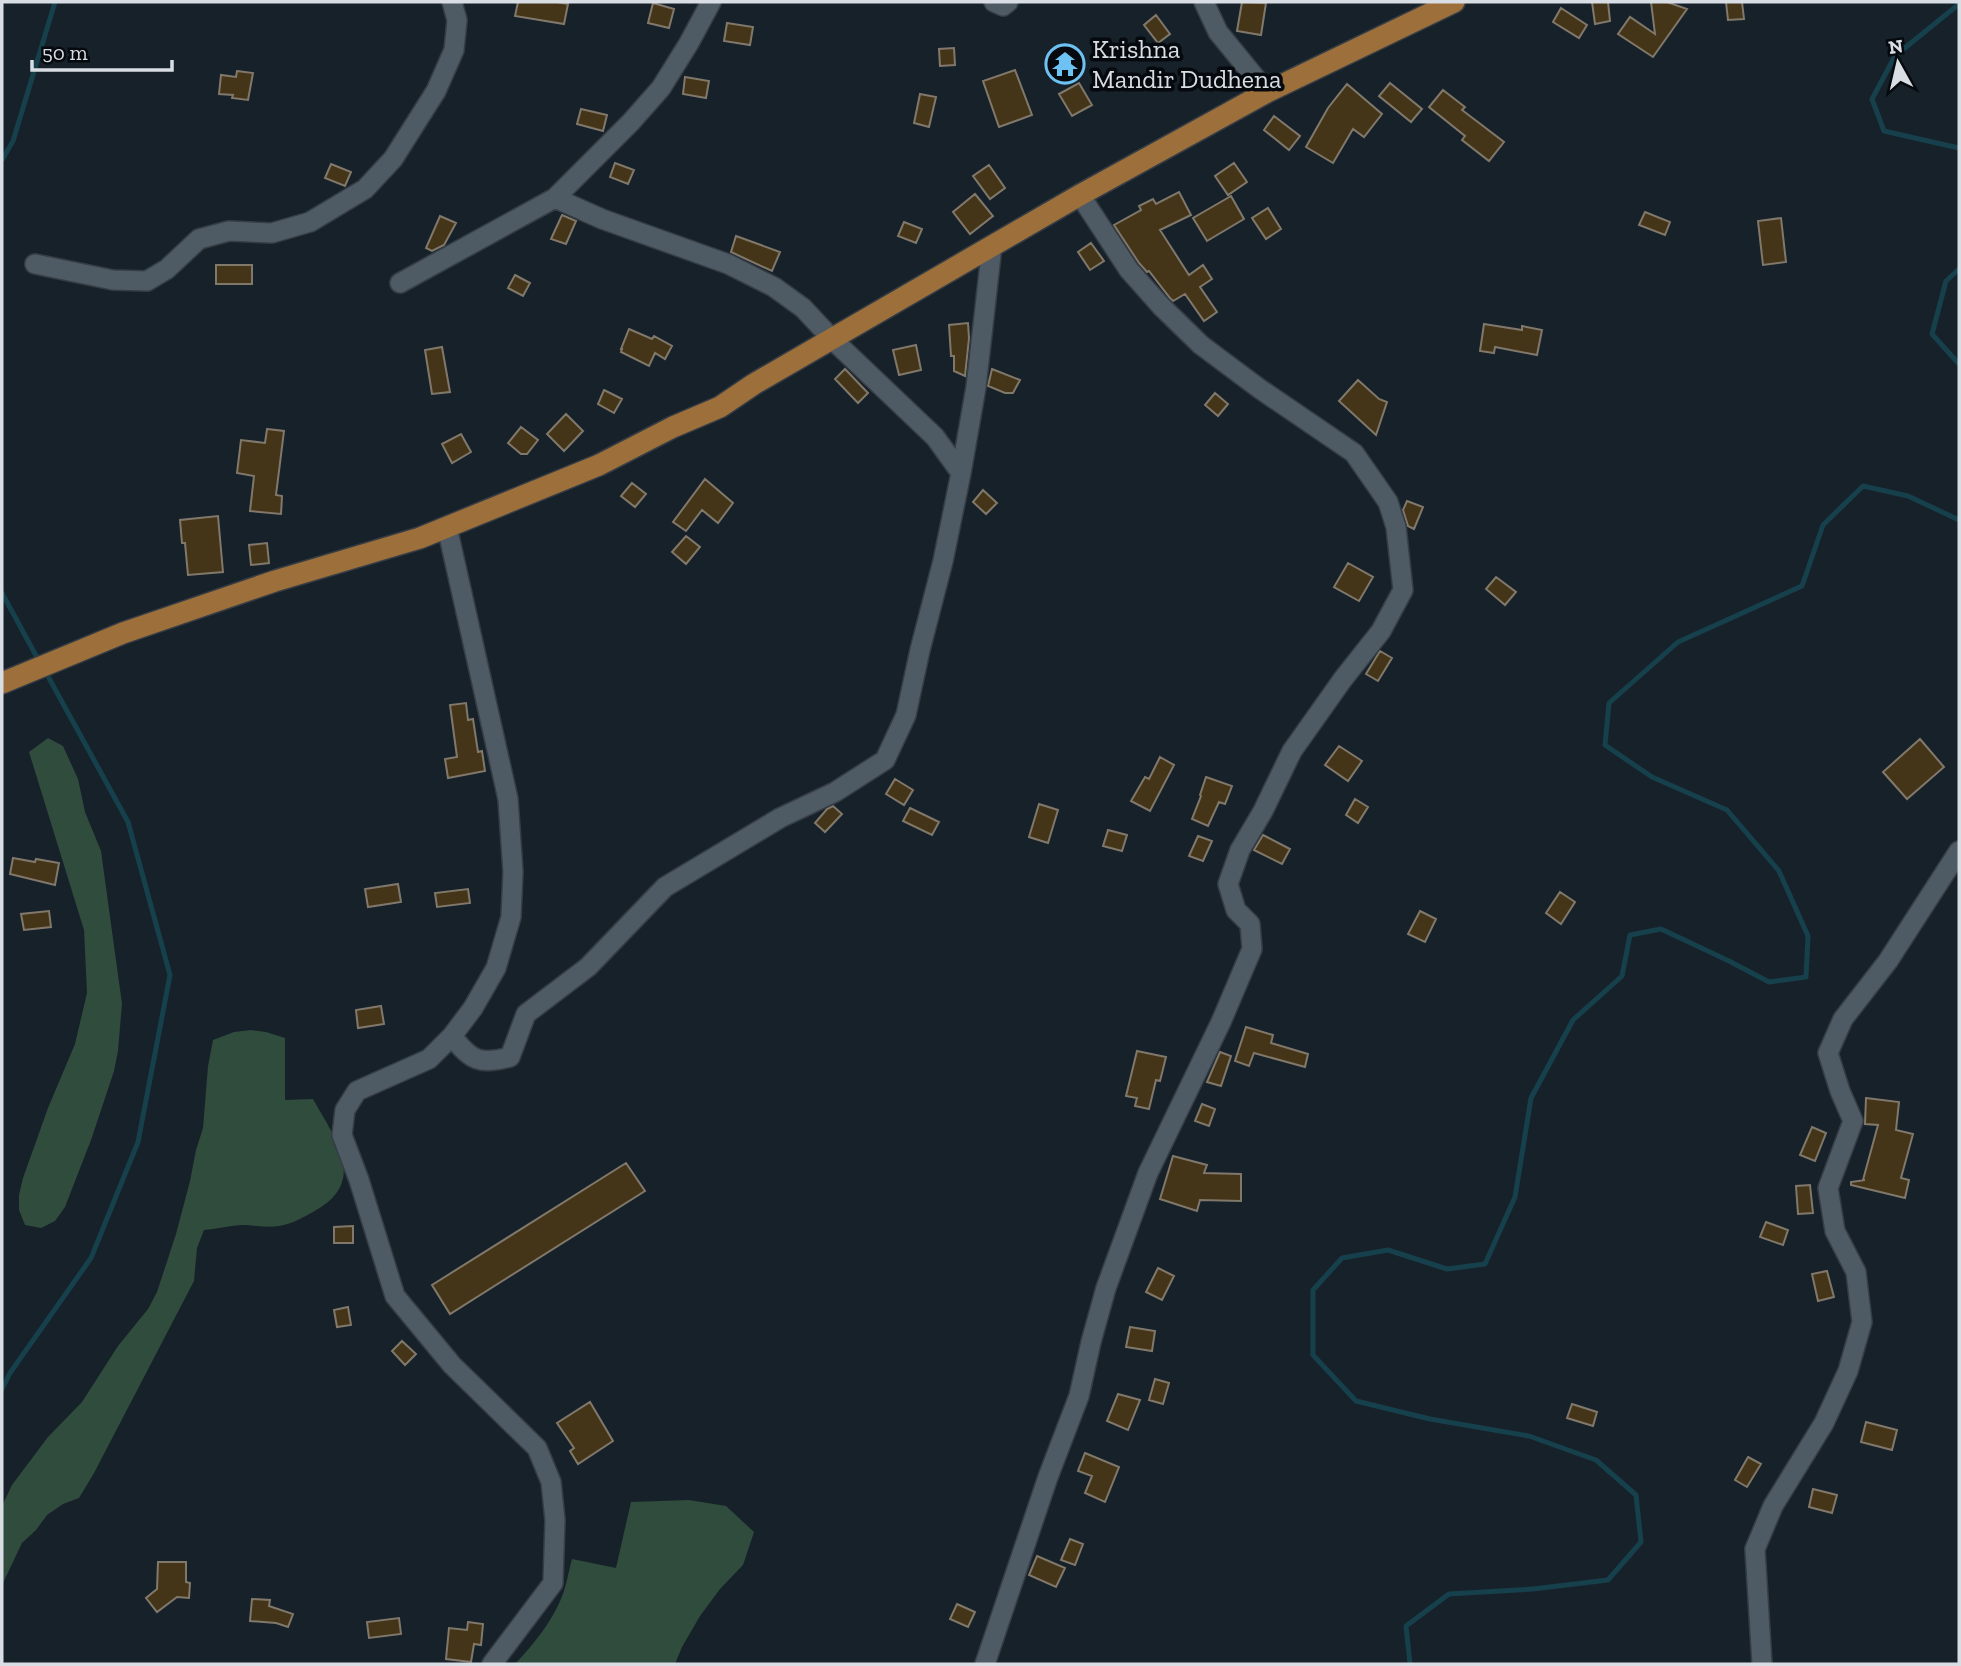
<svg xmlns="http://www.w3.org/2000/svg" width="1961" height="1666" font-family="'Zilla Slab',serif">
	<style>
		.green { fill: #2f4c3d }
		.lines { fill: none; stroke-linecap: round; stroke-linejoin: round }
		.stream { stroke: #16404b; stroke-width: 5 }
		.building { fill: #453518; stroke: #80786b; stroke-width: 2 }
		.minor-casing { stroke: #363d44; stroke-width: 22 }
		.major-casing { stroke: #363d44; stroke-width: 24 }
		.minor { stroke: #4e5a64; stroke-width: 19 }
		.major { stroke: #9c6f3b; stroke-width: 21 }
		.labels { text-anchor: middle; stroke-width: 7; stroke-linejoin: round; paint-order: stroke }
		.poi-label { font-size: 26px; fill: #d8dee4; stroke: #060a0e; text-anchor: start }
	</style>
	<rect width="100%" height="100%" fill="#17212a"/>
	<path class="green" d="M 48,738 L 63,746 L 78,779 L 85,812 L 101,851 L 122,1004 L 118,1051 L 114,1071 L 91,1140 L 65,1207 L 55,1221 L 41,1228 L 25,1225 L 19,1210 L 19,1195 L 23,1178 L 48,1108 L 75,1044 L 87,993 L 84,930 L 29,752 Z
		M 251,1030 L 266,1032 L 285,1038 L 285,1100 L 313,1099 C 336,1140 369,1182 313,1212 C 302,1218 292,1224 279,1226 C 267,1228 254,1225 241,1225 C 229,1226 216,1229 204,1230 L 197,1248 L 194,1281 L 94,1473 L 79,1498 L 63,1504 L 47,1515 L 36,1530 L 22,1543 L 2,1585 L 2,1506 L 12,1485 L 48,1437 L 82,1402 L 118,1346 L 148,1309 L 157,1292 L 176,1234 L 190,1181 L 196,1150 L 203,1128 L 208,1066 L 213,1040 L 234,1032 Z
		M 689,1500 L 726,1506 L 754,1532 L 743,1565 L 720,1589 L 700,1616 L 682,1647 L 675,1664 L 515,1664 C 534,1644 555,1618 564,1591 C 567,1581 569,1570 572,1559 L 616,1568 L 631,1502 Z"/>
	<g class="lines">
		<path class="stream" d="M 1959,4 L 1895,56 L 1872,99 L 1884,131 L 1959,148
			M 2,160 L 13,141 L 55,2
			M 1959,269 L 1946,281 L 1932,334 L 1959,364
			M 2,593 L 39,661
			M 2,1389 L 10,1373 L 91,1258 L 138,1142 L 170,975 L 128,822 L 44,669
			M 1410,1664 L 1406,1626 L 1449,1594 L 1533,1589 L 1608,1580 L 1641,1542 L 1636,1495 L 1596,1460 L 1529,1436 L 1430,1419 L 1356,1401 L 1313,1355 L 1313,1290 L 1342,1258 L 1388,1250 L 1447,1269 L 1485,1264 L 1515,1197 L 1531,1098 L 1573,1020 L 1622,976 L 1630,935 L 1661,929 L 1729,961 L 1769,982 L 1806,977 L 1808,936 L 1779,871 L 1727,810 L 1652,777 L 1605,745 L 1609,703 L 1678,642 L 1802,586 L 1823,525 L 1863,486 L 1908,496 L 1959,520"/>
	</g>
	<path class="building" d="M 518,2 L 557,2 L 568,4 L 564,24 L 515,16 Z
		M 1242,2 L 1266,3 L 1261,35 L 1237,31 Z
		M 1592,2 L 1608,2 L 1610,21 L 1595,24 Z
		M 1651,2 L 1667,2 L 1687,9 L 1653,57 L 1618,34 L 1630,17 L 1655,34 Z
		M 1726,2 L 1742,2 L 1744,19 L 1728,20 Z
		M 653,3 L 674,9 L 669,28 L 648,23 Z
		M 1561,8 L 1587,25 L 1579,38 L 1553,22 Z
		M 1156,15 L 1170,34 L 1158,43 L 1144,25 Z
		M 727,23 L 753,27 L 750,45 L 724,41 Z
		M 954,48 L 955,65 L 940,66 L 939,49 Z
		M 1015,70 L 1032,115 L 999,127 L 983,81 Z
		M 237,71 L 253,73 L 248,100 L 232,98 L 233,95 L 219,94 L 221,75 L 236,77 Z
		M 685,77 L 709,81 L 706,98 L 683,94 Z
		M 1079,83 L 1092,105 L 1072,116 L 1059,94 Z
		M 1390,83 L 1422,109 L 1411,122 L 1379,96 Z
		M 1347,84 L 1382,114 L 1364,137 L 1353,129 L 1333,163 L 1306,147 L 1328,108 Z
		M 1443,90 L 1465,107 L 1462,110 L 1504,142 L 1489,161 L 1462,140 L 1465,136 L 1429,107 Z
		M 920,94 L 936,97 L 929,127 L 914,123 Z
		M 581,109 L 607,115 L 603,131 L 577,124 Z
		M 1274,116 L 1300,136 L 1289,150 L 1264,130 Z
		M 615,163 L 634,170 L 628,184 L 610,177 Z
		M 1234,163 L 1247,182 L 1228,195 L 1215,176 Z
		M 331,164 L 351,172 L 345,186 L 325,178 Z
		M 989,165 L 1005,188 L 990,199 L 973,176 Z
		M 1179,192 L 1191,215 L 1160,230 L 1189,275 L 1203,265 L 1212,279 L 1200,287 L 1217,312 L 1204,321 L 1185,294 L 1173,301 L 1170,298 L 1149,271 L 1147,272 L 1139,263 L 1114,225 L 1141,210 L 1139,206 L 1153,199 L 1156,204 Z
		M 975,194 L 993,216 L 970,234 L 953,212 Z
		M 1231,196 L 1244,219 L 1207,241 L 1193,218 Z
		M 1268,208 L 1281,229 L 1266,239 L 1252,218 Z
		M 1645,212 L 1670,222 L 1665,235 L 1639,225 Z
		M 562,215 L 576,221 L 566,244 L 551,239 Z
		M 440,216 L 456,223 L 444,245 L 432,251 L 426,248 Z
		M 1781,218 L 1786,262 L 1763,265 L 1758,221 Z
		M 904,222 L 922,229 L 916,243 L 898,236 Z
		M 736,236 L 780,252 L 772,271 L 731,252 Z
		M 1091,243 L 1104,261 L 1090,270 L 1078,252 Z
		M 216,265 L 252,265 L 252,284 L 216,284 Z
		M 515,275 L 530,283 L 523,296 L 508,288 Z
		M 968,323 L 969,338 L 965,376 L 954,371 L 954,356 L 951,356 L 949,325 Z
		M 1484,324 L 1522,330 L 1522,326 L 1542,330 L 1537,355 L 1495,347 L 1494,353 L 1480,351 Z
		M 629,329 L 652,339 L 654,336 L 672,346 L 665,359 L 655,353 L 649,366 L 621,352 L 622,349 L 621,349 Z
		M 916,345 L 921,370 L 899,375 L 893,350 Z
		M 442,347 L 450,392 L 432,394 L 425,350 Z
		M 845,369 L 868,393 L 858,403 L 835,379 Z
		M 992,369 L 1020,380 L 1013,393 L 1005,393 L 988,386 Z
		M 1358,380 L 1379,399 L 1387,402 L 1376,435 L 1339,401 Z
		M 604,390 L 622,399 L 614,413 L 598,404 Z
		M 1215,393 L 1228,404 L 1218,416 L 1205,405 Z
		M 566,414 L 583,431 L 564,451 L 547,434 Z
		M 521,427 L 538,440 L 527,454 L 521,454 L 508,443 Z
		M 267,429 L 284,431 L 276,495 L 282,496 L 281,514 L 250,511 L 254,476 L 237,473 L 241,440 L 265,443 Z
		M 461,434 L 471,452 L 452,463 L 442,444 Z
		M 705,479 L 733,503 L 718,523 L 702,510 L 686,531 L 673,522 Z
		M 632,483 L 646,494 L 635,507 L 621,496 Z
		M 983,490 L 997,503 L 986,514 L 973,502 Z
		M 1407,501 L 1423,507 L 1414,529 L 1408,526 L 1403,510 Z
		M 218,516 L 223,572 L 188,575 L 185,543 L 182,543 L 180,520 Z
		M 686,536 L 700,547 L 686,564 L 672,552 Z
		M 267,543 L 269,563 L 251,565 L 249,545 Z
		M 1348,563 L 1373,577 L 1359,601 L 1334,587 Z
		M 1496,577 L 1516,592 L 1505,605 L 1486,589 Z
		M 1380,651 L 1392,658 L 1378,681 L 1366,674 Z
		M 466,703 L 468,720 L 473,719 L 478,752 L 482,751 L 485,771 L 448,778 L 445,759 L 457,757 L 450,705 Z
		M 1920,739 L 1944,767 L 1907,799 L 1883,772 Z
		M 1339,746 L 1362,761 L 1348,781 L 1325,765 Z
		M 1160,757 L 1174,765 L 1150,811 L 1131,801 L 1145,777 L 1149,779 Z
		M 1206,777 L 1232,786 L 1225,804 L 1219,802 L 1208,826 L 1192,819 L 1201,796 L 1200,795 Z
		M 895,779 L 913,790 L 904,805 L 886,794 Z
		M 1355,799 L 1368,807 L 1358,823 L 1346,815 Z
		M 1039,804 L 1058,810 L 1048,843 L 1029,837 Z
		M 833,806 L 842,814 L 825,832 L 815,823 L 827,809 Z
		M 910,808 L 939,822 L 932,835 L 903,821 Z
		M 1108,830 L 1127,835 L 1122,851 L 1103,846 Z
		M 1263,835 L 1290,849 L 1282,864 L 1254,850 Z
		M 1198,836 L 1212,841 L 1203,861 L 1189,856 Z
		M 13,858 L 35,862 L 36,859 L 59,863 L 55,885 L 10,874 Z
		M 398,884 L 401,902 L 368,907 L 365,889 Z
		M 468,889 L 470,903 L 437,907 L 435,893 Z
		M 1560,892 L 1575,902 L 1561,924 L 1546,913 Z
		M 49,911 L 51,927 L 24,930 L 21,914 Z
		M 1420,911 L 1436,919 L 1425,942 L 1408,934 Z
		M 381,1006 L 384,1024 L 358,1028 L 356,1010 Z
		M 1246,1027 L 1273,1035 L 1271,1043 L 1308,1054 L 1305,1067 L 1254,1053 L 1249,1066 L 1235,1061 Z
		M 1137,1051 L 1166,1057 L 1160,1081 L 1156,1080 L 1149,1109 L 1135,1106 L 1137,1098 L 1126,1096 Z
		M 1220,1052 L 1231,1056 L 1221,1086 L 1207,1082 Z
		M 1866,1098 L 1899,1102 L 1896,1130 L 1913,1134 L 1901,1178 L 1909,1180 L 1905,1198 L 1851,1185 L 1851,1182 L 1865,1180 L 1863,1180 L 1878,1125 L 1865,1124 Z
		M 1202,1104 L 1215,1109 L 1209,1126 L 1195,1121 Z
		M 1812,1127 L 1826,1133 L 1815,1161 L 1800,1155 Z
		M 1173,1156 L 1207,1165 L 1204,1173 L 1241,1174 L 1241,1201 L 1200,1200 L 1197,1211 L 1160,1199 Z
		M 626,1163 L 645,1191 L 450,1314 L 432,1285 Z
		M 1810,1185 L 1813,1213 L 1798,1214 L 1796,1186 Z
		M 1766,1222 L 1788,1230 L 1783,1245 L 1760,1237 Z
		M 353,1226 L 353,1243 L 334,1243 L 334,1227 Z
		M 1158,1268 L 1174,1276 L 1162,1300 L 1146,1292 Z
		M 1827,1271 L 1834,1297 L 1818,1301 L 1812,1274 Z
		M 348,1307 L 351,1325 L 337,1327 L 334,1310 Z
		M 1130,1327 L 1155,1331 L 1152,1351 L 1126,1347 Z
		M 402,1341 L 416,1354 L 405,1365 L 392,1351 Z
		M 1155,1379 L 1169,1383 L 1163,1404 L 1149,1400 Z
		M 1118,1394 L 1140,1400 L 1128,1430 L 1107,1421 Z
		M 590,1402 L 613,1441 L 578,1464 L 570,1451 L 574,1448 L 557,1423 Z
		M 1572,1404 L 1597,1412 L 1593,1426 L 1567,1418 Z
		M 1866,1422 L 1897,1430 L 1892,1450 L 1861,1442 Z
		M 1085,1453 L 1119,1467 L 1105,1502 L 1085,1493 L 1092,1476 L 1078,1471 Z
		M 1748,1457 L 1761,1464 L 1747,1487 L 1735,1480 Z
		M 1813,1489 L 1837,1495 L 1832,1513 L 1809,1507 Z
		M 1070,1539 L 1083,1544 L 1075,1565 L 1061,1560 Z
		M 1037,1556 L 1065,1568 L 1056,1587 L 1029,1575 Z
		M 158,1562 L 186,1562 L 186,1582 L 190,1583 L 189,1598 L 177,1597 L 157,1612 L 146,1598 L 157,1589 Z
		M 252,1599 L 270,1600 L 269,1606 L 293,1614 L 288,1627 L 276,1623 L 250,1621 Z
		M 957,1604 L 975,1612 L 968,1627 L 950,1619 Z
		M 399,1618 L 401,1634 L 369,1638 L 367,1622 Z
		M 468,1622 L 483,1624 L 481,1645 L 474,1644 L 471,1662 L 446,1659 L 449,1628 L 467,1630 Z"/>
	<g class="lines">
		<g class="minor-casing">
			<path id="minor" d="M 994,2 L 1003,6 L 1008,2
				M 1204,2 L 1218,32 L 1267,92
				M 555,198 L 602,219 L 728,264 L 774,287 L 803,308 L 832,339 L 935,437 L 961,473
				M 35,264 L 113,280 L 147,281 L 167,269 L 199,239 L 229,231 L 272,233 L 310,222 L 365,189 L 393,159 L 436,91 L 454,50 L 457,20 L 452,2
				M 400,283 L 555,198 L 631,122 L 661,88 L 689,43 L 711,2
				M 447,527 L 508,799 L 513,872 L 511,917 L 496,968 L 473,1008 L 452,1036 L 429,1059 L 357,1091 L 345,1110 L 342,1135 L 359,1180 L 395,1296 L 452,1365 L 537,1448 L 551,1482 L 555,1520 L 553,1583 L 492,1664
				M 452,1036 C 471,1061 480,1065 510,1057 L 526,1014 L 588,967 L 665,887 L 780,818 L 835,792 L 885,760 L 906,715 L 920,650 L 943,561 L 961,473 L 976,387 L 992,246
				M 985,1664 L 1048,1477 L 1079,1396 L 1091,1342 L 1106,1288 L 1148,1173 L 1221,1022 L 1252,949 L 1250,924 L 1236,910 L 1228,884 L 1240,850 L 1263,811 L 1292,751 L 1343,679 L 1381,631 L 1403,590 L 1396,527 L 1388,502 L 1354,453 L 1260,389 L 1201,345 L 1161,306 L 1129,270 L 1080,195
				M 1762,1664 L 1755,1549 L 1773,1506 L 1824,1423 L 1848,1371 L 1862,1322 L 1856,1272 L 1835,1231 L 1828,1188 L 1853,1121 L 1840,1091 L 1828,1053 L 1843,1019 L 1888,961 L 1959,851"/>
		</g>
		<g class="major-casing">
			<path id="major" d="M 2,683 L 123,633 L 275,581 L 420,538 L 599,465 L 673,427 L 720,407 L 754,384 L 1080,195 L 1267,92 L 1454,2"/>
		</g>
		<use href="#minor" class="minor"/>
		<use href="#major" class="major"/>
	</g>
	<defs>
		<g id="temple-ring" transform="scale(2.0125)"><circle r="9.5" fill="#060a0e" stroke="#6dc2f3" stroke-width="1.5"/><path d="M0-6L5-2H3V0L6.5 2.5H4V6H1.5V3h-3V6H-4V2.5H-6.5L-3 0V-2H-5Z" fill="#6dc2f3"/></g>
	</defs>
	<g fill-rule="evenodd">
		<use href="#temple-ring" x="1065" y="64"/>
	</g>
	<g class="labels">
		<g class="poi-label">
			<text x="1092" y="58">Krishna<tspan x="1092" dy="30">Mandir Dudhena</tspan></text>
		</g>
	</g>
	<rect width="1961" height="1666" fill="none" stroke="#d8dee4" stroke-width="7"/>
	<g transform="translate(1898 63) rotate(352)" stroke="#060a0e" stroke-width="5" paint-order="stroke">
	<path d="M0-5L12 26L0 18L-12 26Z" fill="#d8dee4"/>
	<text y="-10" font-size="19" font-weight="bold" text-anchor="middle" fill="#d8dee4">N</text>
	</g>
	<path d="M32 60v10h140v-10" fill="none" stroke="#d8dee4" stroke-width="3.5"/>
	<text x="42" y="60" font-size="21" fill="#d8dee4" stroke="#060a0e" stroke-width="5" paint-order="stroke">50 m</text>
</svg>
